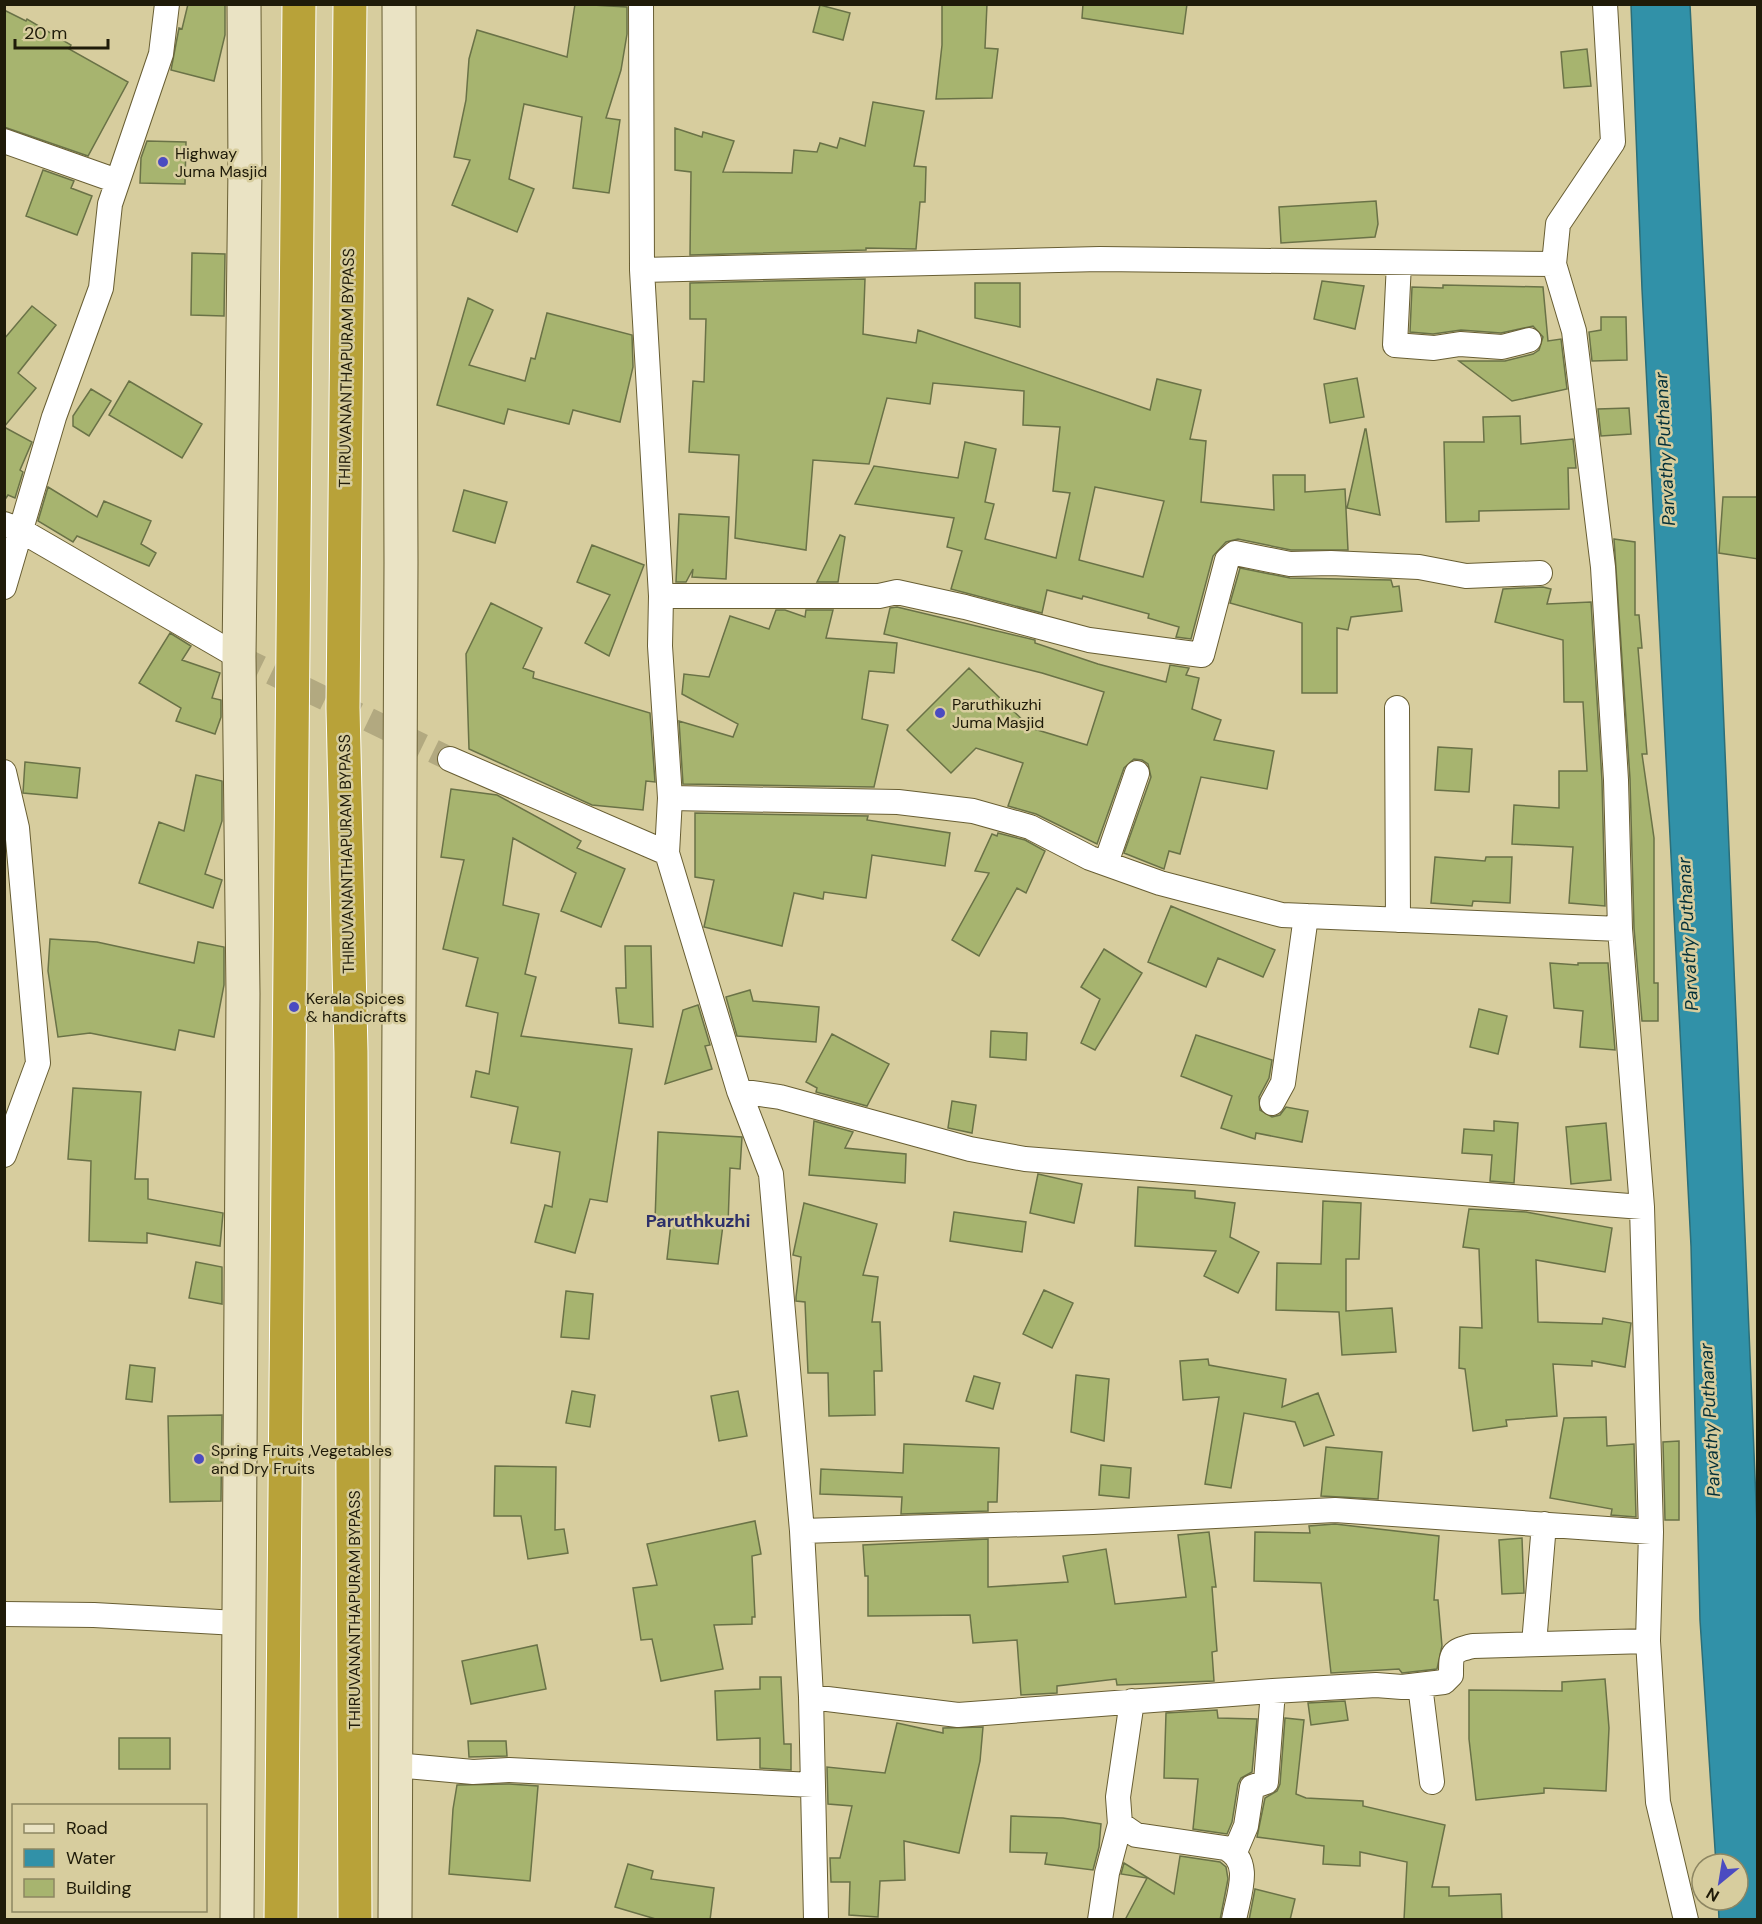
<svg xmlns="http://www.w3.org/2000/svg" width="1762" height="1924" font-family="'DM Sans',sans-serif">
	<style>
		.water { fill: #3191a8; stroke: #2c6e78; stroke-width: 1.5 }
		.building { fill: #a7b46f; stroke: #6a7247; stroke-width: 1.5; fill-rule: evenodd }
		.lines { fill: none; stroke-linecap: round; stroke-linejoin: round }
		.street-tunnel { stroke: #b2a980; stroke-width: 24; stroke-dasharray: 24 12; stroke-linecap: butt }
		.street-casing { stroke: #685e33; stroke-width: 26 }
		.secondary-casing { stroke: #685e33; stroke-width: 35 }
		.highway-casing { stroke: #fff; stroke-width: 35 }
		.street { stroke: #fff; stroke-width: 24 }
		.secondary { stroke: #eae3c4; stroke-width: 33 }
		.highway { stroke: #b8a239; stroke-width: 33 }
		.poi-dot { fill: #4b4bc1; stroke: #d7cd9e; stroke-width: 2 }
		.labels { text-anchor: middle; stroke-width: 5; stroke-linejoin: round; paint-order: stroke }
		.poi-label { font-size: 16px; fill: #1f1b09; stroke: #d7cd9e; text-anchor: start }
		.street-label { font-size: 16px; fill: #1f1b09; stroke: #d7cd9e }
		.water-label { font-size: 18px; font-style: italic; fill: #022f39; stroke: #d7cd9e }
		.neighbourhood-label { font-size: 18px; font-weight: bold; fill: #2d306a; stroke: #d7cd9e }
	</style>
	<rect width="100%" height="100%" fill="#d7cd9e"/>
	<path class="water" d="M 1631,5 L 1690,5 L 1711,413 L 1757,1525 L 1757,1919 L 1719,1919 L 1718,1900 L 1738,1900 L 1738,1864 L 1716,1864 L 1700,1620 L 1691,1246 L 1642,289 Z"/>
	<path class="building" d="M 188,4 L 225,4 L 225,35 L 214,81 L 171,70 L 179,28 L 182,29 Z
		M 575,4 L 627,7 L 627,34 L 621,70 L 606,118 L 620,120 L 609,193 L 573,188 L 582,117 L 524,104 L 509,179 L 534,189 L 517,232 L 452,205 L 470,160 L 454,157 L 466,100 L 469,59 L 477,30 L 567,57 Z
		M 942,4 L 987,4 L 985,48 L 998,49 L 992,98 L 936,99 L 942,45 Z
		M 1083,4 L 1187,4 L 1183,34 L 1082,18 Z
		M 820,5 L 850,13 L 843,40 L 813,32 Z
		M 4,10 L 26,21 L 27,19 L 71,45 L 69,49 L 128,82 L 88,156 L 4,127 Z
		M 1587,49 L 1591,86 L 1564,88 L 1561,52 Z
		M 873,102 L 924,111 L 914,166 L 926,167 L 925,202 L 920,202 L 916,249 L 866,248 L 866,250 L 690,255 L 691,172 L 675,170 L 675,128 L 702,137 L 703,132 L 734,141 L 723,172 L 792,173 L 794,150 L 817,152 L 820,143 L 837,148 L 840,138 L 865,146 Z
		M 147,141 L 186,142 L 185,184 L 140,183 L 141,158 Z
		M 43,170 L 74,181 L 71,188 L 92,196 L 77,235 L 26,216 Z
		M 1376,201 L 1378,224 L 1375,237 L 1281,243 L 1279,207 Z
		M 192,253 L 225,254 L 224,316 L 191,315 Z
		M 865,279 L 863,334 L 916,343 L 918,330 L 1150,410 L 1157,379 L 1201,390 L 1190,439 L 1206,441 L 1201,502 L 1274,510 L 1273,475 L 1305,475 L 1305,492 L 1345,489 L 1348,550 L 1291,550 L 1238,539 L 1226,542 L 1213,556 L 1191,639 L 1176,637 L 1179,627 L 1148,618 L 1149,614 L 1083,596 L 1082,599 L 1047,590 L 1042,613 L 951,589 L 962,551 L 947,547 L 954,518 L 855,504 L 874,466 L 958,478 L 965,442 L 996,449 L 985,502 L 994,504 L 985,539 L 1056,558 L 1070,493 L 1053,491 L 1060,427 L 1023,425 L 1024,391 L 933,383 L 930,404 L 887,398 L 869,464 L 813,460 L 806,550 L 735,538 L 739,455 L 689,452 L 693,381 L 704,382 L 706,319 L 690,319 L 690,283 ZM 1095,487 L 1164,501 L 1143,577 L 1079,560 Z
		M 1322,281 L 1364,286 L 1355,329 L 1314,319 Z
		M 975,283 L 1020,283 L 1020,327 L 975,318 Z
		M 1443,285 L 1543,287 L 1548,341 L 1561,339 L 1567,389 L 1512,401 L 1459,361 L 1505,361 L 1533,354 L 1539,350 L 1543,337 L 1533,326 L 1501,333 L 1461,330 L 1433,334 L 1410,332 L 1412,287 L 1443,288 Z
		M 468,298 L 493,310 L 469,365 L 525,381 L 531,358 L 535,359 L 547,313 L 632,335 L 633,367 L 620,422 L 573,410 L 569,424 L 508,409 L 504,424 L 437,405 Z
		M 32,306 L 56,325 L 18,373 L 36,388 L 4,427 L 4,339 Z
		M 1601,317 L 1626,317 L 1627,360 L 1592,361 L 1589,332 L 1601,330 Z
		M 1357,378 L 1364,417 L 1330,423 L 1324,384 Z
		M 129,381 L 202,424 L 182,458 L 109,415 Z
		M 91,389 L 111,401 L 89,436 L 73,426 L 73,416 Z
		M 1629,408 L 1631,434 L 1601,436 L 1598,409 Z
		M 1520,416 L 1521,444 L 1573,439 L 1576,468 L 1568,468 L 1569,509 L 1479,511 L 1479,521 L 1446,522 L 1444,442 L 1484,442 L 1483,417 Z
		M 4,427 L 32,442 L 20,470 L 23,472 L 15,498 L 8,495 L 4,501 Z
		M 1365,429 L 1366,429 L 1380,515 L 1347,508 Z
		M 48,487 L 97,517 L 104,501 L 151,521 L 141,544 L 156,553 L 149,566 L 77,536 L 73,542 L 38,521 Z
		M 464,490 L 507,502 L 495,543 L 453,531 Z
		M 1723,497 L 1758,497 L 1758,559 L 1719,553 Z
		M 679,514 L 729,517 L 726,579 L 692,577 L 693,569 L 686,582 L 676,582 Z
		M 840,535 L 845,537 L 838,582 L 817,582 Z
		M 1614,539 L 1635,542 L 1635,615 L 1639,615 L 1642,648 L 1638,648 L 1647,754 L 1642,754 L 1654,838 L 1654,983 L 1658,983 L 1658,1021 L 1642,1021 L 1634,928 L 1630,779 Z
		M 592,545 L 644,565 L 609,656 L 585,643 L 610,595 L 577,582 Z
		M 1240,568 L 1290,578 L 1391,580 L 1393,587 L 1399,586 L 1402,611 L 1351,617 L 1348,630 L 1337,628 L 1337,693 L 1302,693 L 1302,623 L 1230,603 Z
		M 1543,587 L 1551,589 L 1547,604 L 1591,602 L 1602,781 L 1605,906 L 1569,903 L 1573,847 L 1512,844 L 1514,805 L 1559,808 L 1559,771 L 1587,771 L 1583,702 L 1564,702 L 1563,640 L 1495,622 L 1503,589 Z
		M 491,603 L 542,628 L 523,668 L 534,672 L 533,678 L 650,713 L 655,782 L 646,781 L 643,810 L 592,805 L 469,749 L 466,654 Z
		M 897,607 L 1035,640 L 1035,643 L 1098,664 L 1166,682 L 1170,665 L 1189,668 L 1186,675 L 1199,678 L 1192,709 L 1221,720 L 1214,740 L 1274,751 L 1267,789 L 1201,777 L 1180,854 L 1169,851 L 1164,869 L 1124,853 L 1151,777 L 1148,764 L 1142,760 L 1134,759 L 1124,768 L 1097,844 L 1036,814 L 1008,806 L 1023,763 L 976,748 L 951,773 L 907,730 L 969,668 L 1031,728 L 1087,745 L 1104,692 L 1042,673 L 884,634 L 890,608 Z
		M 776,610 L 785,610 L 805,617 L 806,610 L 833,610 L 826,638 L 897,643 L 894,673 L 869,671 L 862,719 L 888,725 L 874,787 L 683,784 L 679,721 L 733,737 L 738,724 L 682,694 L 684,674 L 709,677 L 730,616 L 769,629 Z
		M 170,633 L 191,646 L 182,660 L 220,673 L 212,698 L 221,700 L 221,717 L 215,734 L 176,721 L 181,708 L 139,683 Z
		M 1438,747 L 1472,749 L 1469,792 L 1435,790 Z
		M 25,762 L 80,768 L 77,798 L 23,793 Z
		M 196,775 L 222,781 L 222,821 L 205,874 L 222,880 L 213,908 L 139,883 L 159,822 L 184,831 Z
		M 451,789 L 497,795 L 581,841 L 577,848 L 625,869 L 601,927 L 561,911 L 576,873 L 513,838 L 503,905 L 539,914 L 525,974 L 536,977 L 521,1036 L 632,1049 L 607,1202 L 590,1199 L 575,1253 L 535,1242 L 545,1205 L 552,1207 L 560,1152 L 511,1143 L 518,1107 L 471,1097 L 476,1071 L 489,1074 L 498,1013 L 466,1006 L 478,958 L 443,949 L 464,860 L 441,857 Z
		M 695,813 L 868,816 L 867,820 L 950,833 L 945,866 L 872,855 L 866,898 L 824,892 L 823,899 L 794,893 L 782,946 L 704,927 L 714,880 L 695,877 Z
		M 998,833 L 1025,840 L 1045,851 L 1026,893 L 1017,888 L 979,956 L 952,940 L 989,873 L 975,871 L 992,834 L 997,836 Z
		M 1435,857 L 1485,861 L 1486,857 L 1512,857 L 1510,903 L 1473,901 L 1472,906 L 1431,903 Z
		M 1171,906 L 1275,950 L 1263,977 L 1218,958 L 1206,987 L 1148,962 Z
		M 50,939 L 97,942 L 194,963 L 198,942 L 224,947 L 224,985 L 214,1037 L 179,1030 L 175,1050 L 90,1033 L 58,1037 L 48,971 Z
		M 625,946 L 651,946 L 653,1027 L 619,1023 L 616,988 L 626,988 Z
		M 1104,949 L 1142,973 L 1095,1050 L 1081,1043 L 1100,999 L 1081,987 Z
		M 1550,963 L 1578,965 L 1578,963 L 1608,963 L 1615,1050 L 1580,1047 L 1583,1011 L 1554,1008 Z
		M 750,990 L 753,1001 L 819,1007 L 816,1042 L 737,1036 L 726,997 Z
		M 698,1005 L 710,1045 L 705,1046 L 712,1069 L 665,1084 L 683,1010 Z
		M 1479,1009 L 1507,1016 L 1498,1054 L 1470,1047 Z
		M 991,1031 L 1027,1033 L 1026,1060 L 990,1057 Z
		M 832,1034 L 889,1064 L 867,1106 L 816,1092 L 817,1088 L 806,1082 Z
		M 1196,1035 L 1272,1060 L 1269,1078 L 1259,1097 L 1260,1110 L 1272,1117 L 1280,1115 L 1286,1107 L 1308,1111 L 1302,1142 L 1256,1133 L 1255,1139 L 1221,1128 L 1232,1096 L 1181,1076 Z
		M 73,1088 L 141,1092 L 135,1179 L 148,1179 L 148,1199 L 223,1213 L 220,1246 L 147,1233 L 147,1243 L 89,1241 L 91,1161 L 68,1159 Z
		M 952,1101 L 976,1105 L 972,1133 L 948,1128 Z
		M 814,1121 L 853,1132 L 845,1148 L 906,1154 L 905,1183 L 809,1175 Z
		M 1494,1121 L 1518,1123 L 1514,1183 L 1490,1181 L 1492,1155 L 1462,1153 L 1464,1129 L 1494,1131 Z
		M 1606,1123 L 1611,1180 L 1571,1184 L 1566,1127 Z
		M 658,1132 L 742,1137 L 740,1169 L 730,1168 L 728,1225 L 723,1225 L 718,1264 L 667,1259 L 671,1223 L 655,1221 Z
		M 1038,1174 L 1082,1184 L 1074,1223 L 1030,1213 Z
		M 1138,1187 L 1195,1191 L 1195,1198 L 1235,1203 L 1230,1237 L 1259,1252 L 1238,1293 L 1204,1276 L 1216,1251 L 1135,1246 Z
		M 1323,1201 L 1361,1203 L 1359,1259 L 1346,1259 L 1346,1311 L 1392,1308 L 1396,1352 L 1342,1355 L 1339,1312 L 1276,1310 L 1277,1263 L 1321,1264 Z
		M 804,1203 L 877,1224 L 863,1275 L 878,1277 L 872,1322 L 880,1322 L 882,1371 L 874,1371 L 875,1415 L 829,1416 L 828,1373 L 808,1373 L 805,1302 L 796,1301 L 796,1297 L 801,1257 L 793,1255 Z
		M 1469,1209 L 1526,1212 L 1612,1228 L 1605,1272 L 1536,1260 L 1538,1322 L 1602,1324 L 1603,1318 L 1631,1323 L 1625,1367 L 1592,1361 L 1592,1366 L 1553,1364 L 1557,1416 L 1506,1420 L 1507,1426 L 1473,1431 L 1465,1369 L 1459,1368 L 1460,1327 L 1482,1328 L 1479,1249 L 1463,1247 Z
		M 954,1212 L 1026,1222 L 1022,1252 L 950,1241 Z
		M 196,1262 L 222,1267 L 222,1304 L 189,1298 Z
		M 1044,1290 L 1073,1303 L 1052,1348 L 1023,1334 Z
		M 566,1291 L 593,1294 L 589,1339 L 561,1337 Z
		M 1208,1359 L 1209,1365 L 1286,1379 L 1282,1407 L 1318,1393 L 1334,1435 L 1304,1446 L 1295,1422 L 1244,1413 L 1231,1488 L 1205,1484 L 1219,1397 L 1183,1400 L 1180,1361 Z
		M 130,1365 L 155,1368 L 152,1402 L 126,1399 Z
		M 1076,1375 L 1109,1379 L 1104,1441 L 1071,1432 Z
		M 974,1376 L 1000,1383 L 993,1409 L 966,1401 Z
		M 572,1391 L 595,1395 L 590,1427 L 566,1423 Z
		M 738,1391 L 747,1436 L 719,1441 L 711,1396 Z
		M 222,1415 L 221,1501 L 170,1502 L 168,1416 Z
		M 1606,1417 L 1607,1446 L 1634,1444 L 1636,1517 L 1611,1515 L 1612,1509 L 1550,1498 L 1564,1418 Z
		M 1679,1441 L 1679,1520 L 1665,1520 L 1663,1442 Z
		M 904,1444 L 999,1448 L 997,1502 L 988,1502 L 988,1511 L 901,1514 L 902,1497 L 820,1494 L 821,1469 L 903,1473 Z
		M 1326,1447 L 1382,1452 L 1378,1499 L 1321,1496 Z
		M 1101,1465 L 1131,1468 L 1129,1498 L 1099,1495 Z
		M 495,1466 L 556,1467 L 555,1530 L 564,1529 L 568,1553 L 528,1559 L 521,1516 L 494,1516 Z
		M 755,1521 L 761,1554 L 752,1556 L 755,1617 L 752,1617 L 752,1624 L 714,1625 L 723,1669 L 661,1681 L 652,1639 L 641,1640 L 633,1588 L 657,1585 L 647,1544 Z
		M 1335,1524 L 1439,1536 L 1434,1600 L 1438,1600 L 1442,1646 L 1437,1669 L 1402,1673 L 1399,1669 L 1331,1673 L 1321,1583 L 1254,1581 L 1255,1532 L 1310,1533 L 1309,1526 Z
		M 1209,1532 L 1216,1587 L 1212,1587 L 1217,1651 L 1212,1652 L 1214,1681 L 1117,1685 L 1116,1679 L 1057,1686 L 1057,1693 L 1021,1695 L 1017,1640 L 973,1643 L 970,1615 L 868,1616 L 868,1576 L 865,1576 L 863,1545 L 988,1539 L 988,1587 L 1068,1582 L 1063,1556 L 1106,1549 L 1115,1604 L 1186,1597 L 1178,1535 Z
		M 1522,1538 L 1524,1593 L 1502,1594 L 1499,1540 Z
		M 537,1645 L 546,1689 L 471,1704 L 462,1661 Z
		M 760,1677 L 781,1677 L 784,1744 L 791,1744 L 791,1770 L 760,1768 L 760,1738 L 717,1740 L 715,1691 L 760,1689 Z
		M 1605,1679 L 1609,1728 L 1606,1791 L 1544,1788 L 1544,1793 L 1476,1800 L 1469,1739 L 1469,1690 L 1562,1691 L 1562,1682 Z
		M 1345,1701 L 1348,1720 L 1311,1725 L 1308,1703 Z
		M 1217,1710 L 1218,1718 L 1257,1719 L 1252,1772 L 1241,1778 L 1238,1784 L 1232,1822 L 1227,1834 L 1193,1829 L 1198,1779 L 1164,1778 L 1166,1713 Z
		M 1285,1718 L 1304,1720 L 1296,1794 L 1306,1798 L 1363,1801 L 1363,1806 L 1445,1825 L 1432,1887 L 1449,1887 L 1449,1896 L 1501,1894 L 1502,1920 L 1404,1920 L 1407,1862 L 1360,1852 L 1360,1866 L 1323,1864 L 1324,1846 L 1257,1837 L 1265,1798 L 1277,1791 L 1280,1784 Z
		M 897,1723 L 943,1733 L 943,1728 L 983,1727 L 980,1761 L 959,1853 L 904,1841 L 905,1880 L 880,1881 L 878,1917 L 849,1915 L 850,1882 L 831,1882 L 830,1858 L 840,1858 L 852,1806 L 828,1804 L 827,1767 L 885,1773 Z
		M 119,1738 L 170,1738 L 170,1769 L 119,1769 Z
		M 468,1741 L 506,1741 L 507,1756 L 469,1757 Z
		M 509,1784 L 538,1786 L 530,1881 L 449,1874 L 453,1809 L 457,1785 Z
		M 1011,1816 L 1063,1818 L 1101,1824 L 1099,1847 L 1093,1870 L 1045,1864 L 1047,1853 L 1010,1852 Z
		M 1180,1856 L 1220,1862 L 1226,1867 L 1228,1879 L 1220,1920 L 1125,1920 L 1147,1878 L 1121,1874 L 1124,1863 L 1174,1894 Z
		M 628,1864 L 653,1871 L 651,1879 L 714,1888 L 710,1920 L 659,1920 L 615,1907 Z
		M 1255,1889 L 1295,1899 L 1290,1920 L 1249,1920 Z"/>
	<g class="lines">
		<path class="street-tunnel" d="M 239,657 L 450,759"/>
		<g class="street-casing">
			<path id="street" d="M 641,4 L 642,270 L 661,596 L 660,646 L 670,798 L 667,853 L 739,1091 L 771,1174 L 802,1531 L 811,1697 L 816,1920
				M 4,141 L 117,181
				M 1399,263 L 1395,345 L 1434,348 L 1460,344 L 1502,347 L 1529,340
				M 1554,264 L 1574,331 L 1603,567 L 1616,780 L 1620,929 L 1642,1207 L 1651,1532 L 1648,1641 L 1658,1802 L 1686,1920
				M 642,270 L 1100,259 L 1554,264 L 1558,224 L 1613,142 L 1605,4
				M 4,524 L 20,530 L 239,657
				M 4,587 L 54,417 L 101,288 L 110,204 L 161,54 L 167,4
				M 661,596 L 879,596 L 897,592 L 965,607 L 1089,640 L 1202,655 L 1227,560 L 1235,553 L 1290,564 L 1331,563 L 1419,567 L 1466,576 L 1540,573
				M 1397,708 L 1398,920
				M 450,759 L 667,853
				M 4,772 L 17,828 L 38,1063 L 4,1155
				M 670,798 L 898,802 L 973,811 L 1030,827 L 1090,858 L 1160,883 L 1282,915 L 1620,929
				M 1106,863 L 1137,773
				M 739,1091 L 780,1097 L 970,1149 L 1025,1159 L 1642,1207
				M 1272,1103 L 1283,1083 L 1306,916
				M 802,1531 L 1093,1522 L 1335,1510 L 1651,1532
				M 4,1614 L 94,1615 L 237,1623
				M 1534,1644 L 1544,1524
				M 1420,1685 L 1432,1782
				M 811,1697 L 958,1715 L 1273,1691 L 1376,1685 L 1402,1687 L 1444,1682 L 1451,1675 C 1451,1653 1451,1651 1473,1646 L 1648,1641
				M 1132,1701 L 1118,1797 L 1120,1824 L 1136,1835 L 1225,1848 C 1254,1860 1238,1896 1234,1920
				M 395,1765 L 473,1772 L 509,1770 L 813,1785
				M 1235,1852 L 1246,1826 L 1252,1787 L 1266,1782 L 1273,1691
				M 1100,1920 L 1107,1873 L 1120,1824"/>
		</g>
		<g class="secondary-casing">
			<path id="secondary" d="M 237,1920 L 243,993 L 239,657 L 245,168 L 244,4
				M 395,1920 L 401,562 L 399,4"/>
		</g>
		<g class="highway-casing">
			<path id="highway" d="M 350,4 L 343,708 L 351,1052 L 355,1920
				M 281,1920 L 299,4"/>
		</g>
		<use href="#street" class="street"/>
		<use href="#secondary" class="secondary"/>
		<use href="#highway" class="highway"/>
	</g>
	<g class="poi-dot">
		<circle cx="163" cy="162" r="6"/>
		<circle cx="940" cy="713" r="6"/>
		<circle cx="294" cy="1007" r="6"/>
		<circle cx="199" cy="1459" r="6"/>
	</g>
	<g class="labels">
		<g class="poi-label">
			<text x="175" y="159">Highway<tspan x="175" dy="18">Juma Masjid</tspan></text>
			<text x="952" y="710">Paruthikuzhi<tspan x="952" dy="18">Juma Masjid</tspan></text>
			<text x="306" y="1004">Kerala Spices<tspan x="306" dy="18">&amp; handicrafts</tspan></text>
			<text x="211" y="1456">Spring Fruits ,Vegetables<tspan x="211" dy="18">and Dry Fruits</tspan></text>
		</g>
		<g class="street-label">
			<text transform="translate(346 368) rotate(-89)" y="6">THIRUVANANTHAPURAM BYPASS</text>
			<text transform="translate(346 854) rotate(-91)" y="6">THIRUVANANTHAPURAM BYPASS</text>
			<text transform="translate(354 1610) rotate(-90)" y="6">THIRUVANANTHAPURAM BYPASS</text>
		</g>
		<g class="water-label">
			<text transform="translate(1665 449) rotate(-93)" y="6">Parvathy Puthanar</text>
			<text transform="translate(1688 934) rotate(-93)" y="6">Parvathy Puthanar</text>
			<text transform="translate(1710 1420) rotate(-93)" y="6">Parvathy Puthanar</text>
		</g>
		<g class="neighbourhood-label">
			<text x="698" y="1227">Paruthkuzhi</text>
		</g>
	</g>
	<rect width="1762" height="1924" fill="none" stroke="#1f1b09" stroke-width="12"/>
	<rect x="12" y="1804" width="195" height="108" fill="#d7cd9e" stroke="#8d8662" stroke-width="1.5"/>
	<rect x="24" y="1824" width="30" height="9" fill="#eae3c4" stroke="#8d8662" stroke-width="1.5"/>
	<text x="66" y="1834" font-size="18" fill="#1f1b09">Road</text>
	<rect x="24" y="1849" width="30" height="18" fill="#3191a8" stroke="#8d8662" stroke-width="1.5"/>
	<text x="66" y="1864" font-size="18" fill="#1f1b09">Water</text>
	<rect x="24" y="1879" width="30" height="18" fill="#a7b46f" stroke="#8d8662" stroke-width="1.5"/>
	<text x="66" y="1894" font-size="18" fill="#1f1b09">Building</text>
	<g transform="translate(1720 1882) rotate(210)"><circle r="28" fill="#d7cd9e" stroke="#8d8662" stroke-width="1.5"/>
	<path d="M0-4.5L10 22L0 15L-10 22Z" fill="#4b4bc1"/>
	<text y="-9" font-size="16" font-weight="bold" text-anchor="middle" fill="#1f1b09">N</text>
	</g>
	<path d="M15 39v9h93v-9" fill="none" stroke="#1f1b09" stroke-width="3"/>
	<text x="24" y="39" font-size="18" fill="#1f1b09" stroke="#d7cd9e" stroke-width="4.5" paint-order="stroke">20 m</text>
</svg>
